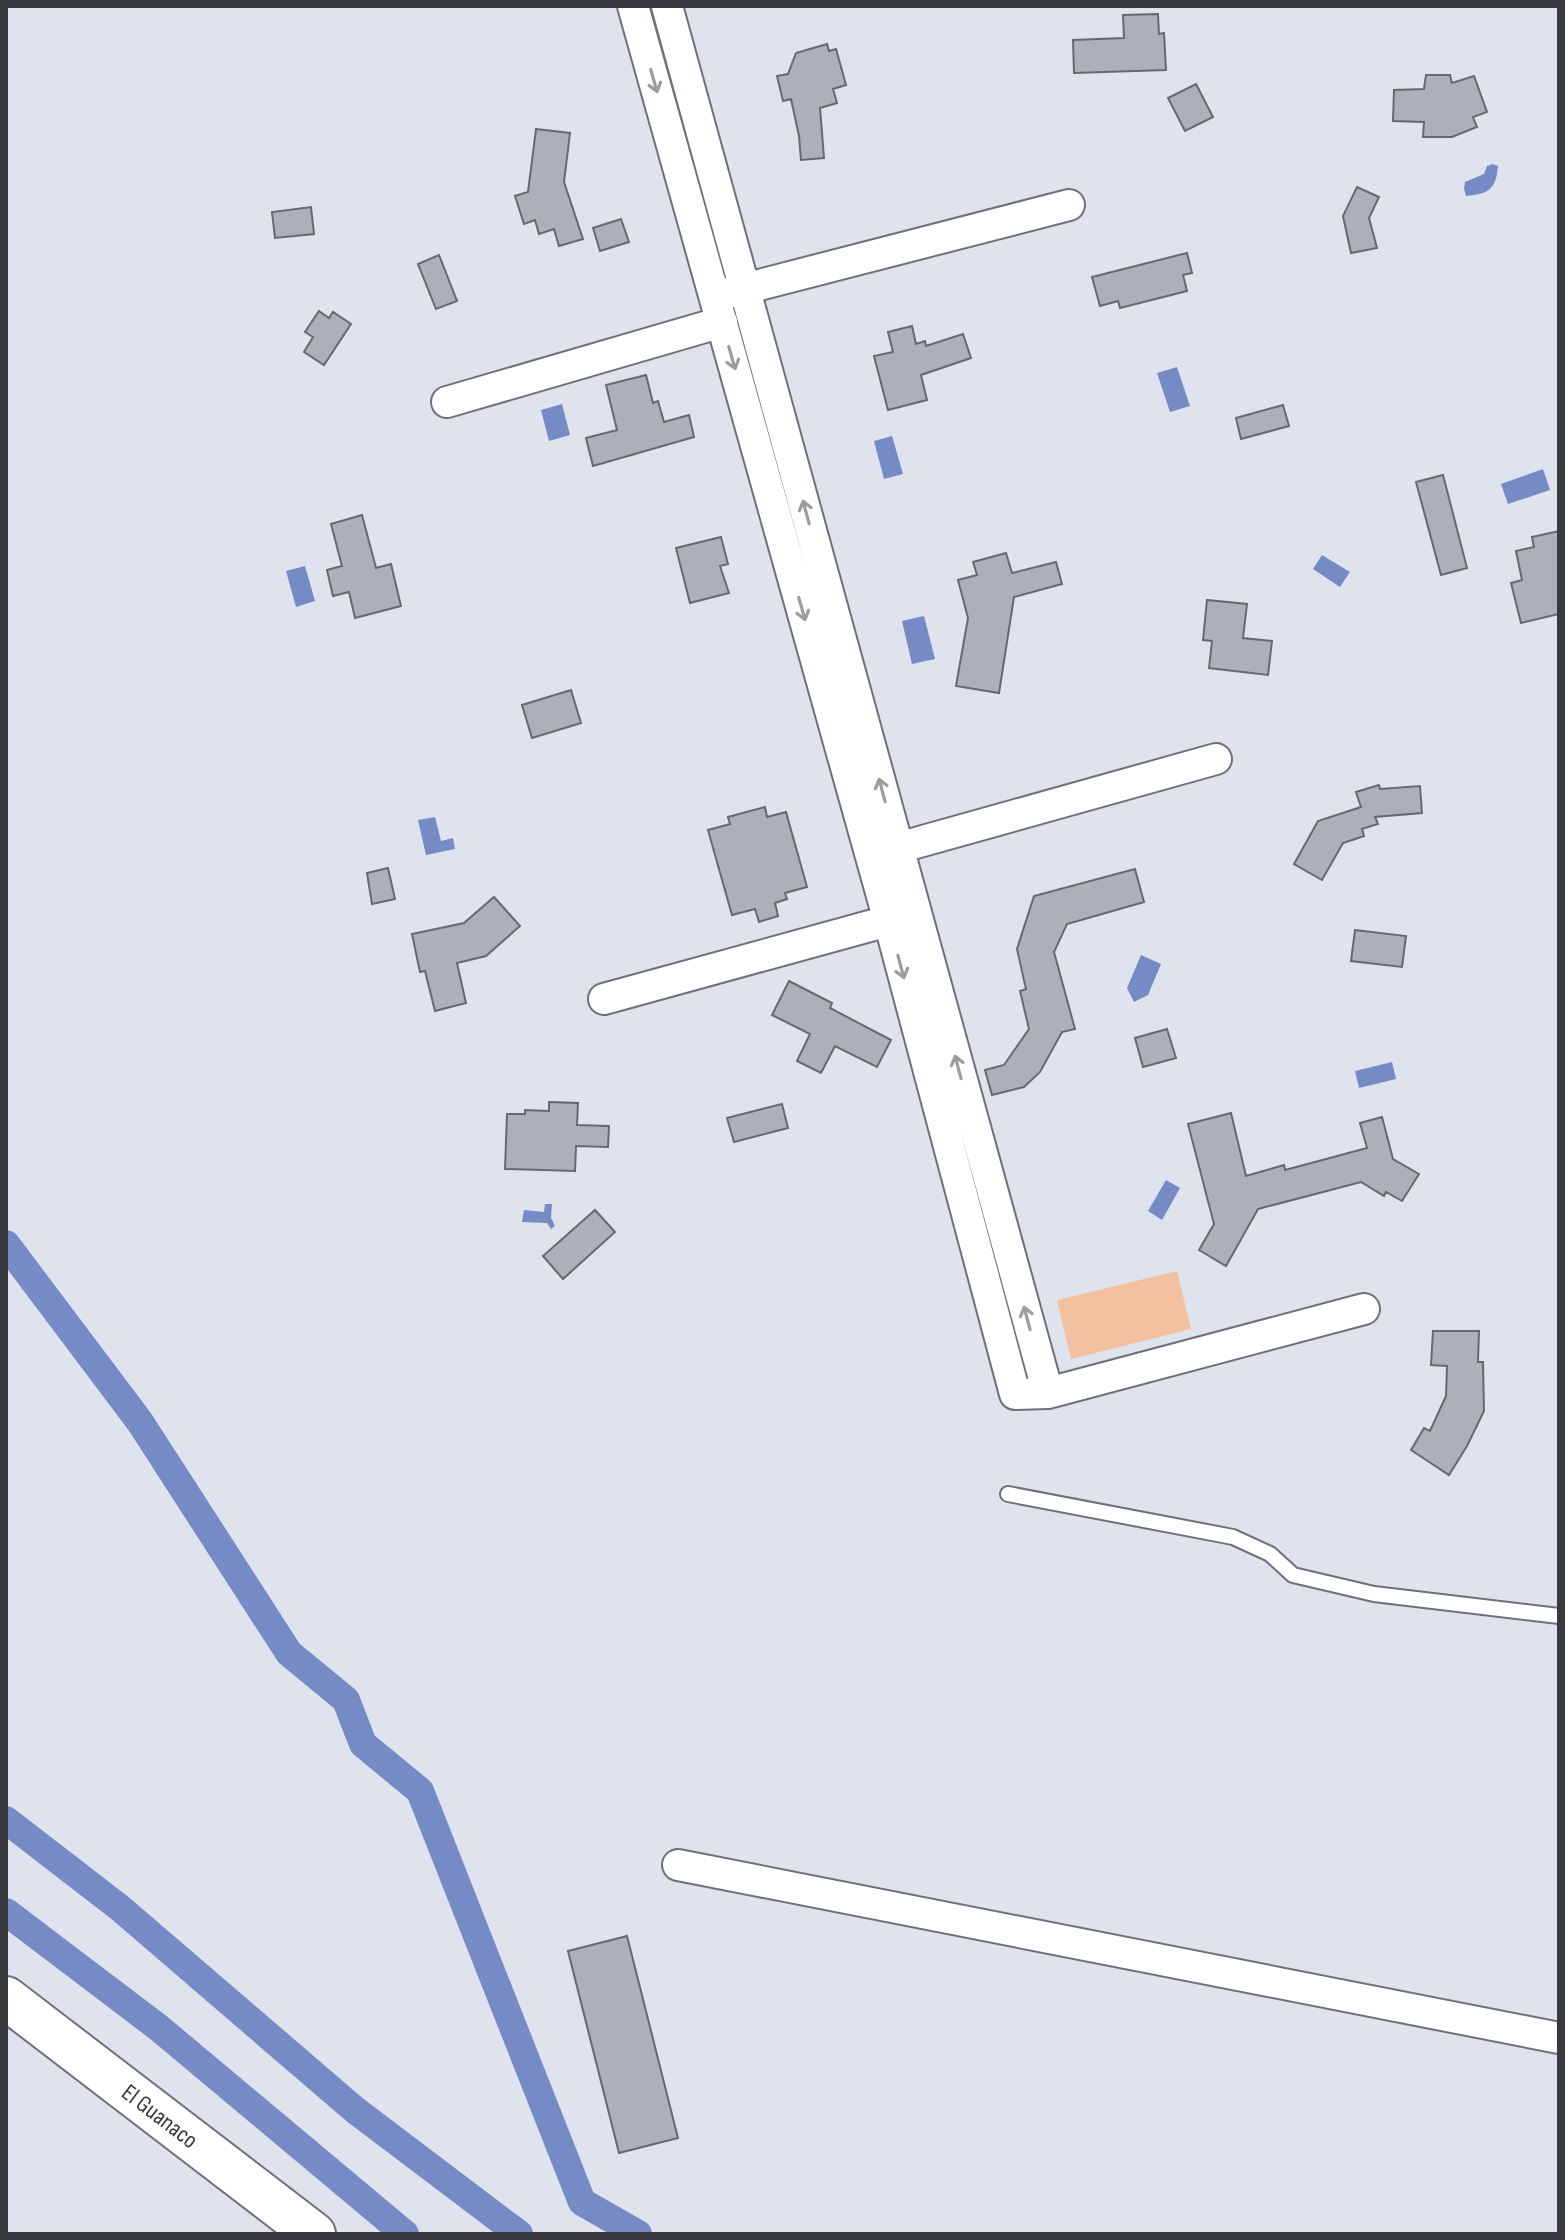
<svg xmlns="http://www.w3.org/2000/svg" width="1565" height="2240" font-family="'Sofia Sans Condensed',sans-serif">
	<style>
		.green { fill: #f4c1a0 }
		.water { fill: #768bc5 }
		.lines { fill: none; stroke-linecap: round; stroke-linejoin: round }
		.canal { stroke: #768bc5; stroke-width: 28 }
		.building { fill: #adb0ba; stroke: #666972; stroke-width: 2 }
		.service-casing { stroke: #6d7179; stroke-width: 18 }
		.minor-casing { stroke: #6d7179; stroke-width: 34 }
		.secondary-casing { stroke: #6d7179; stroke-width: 46 }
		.service { stroke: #fff; stroke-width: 14 }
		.minor { stroke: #fff; stroke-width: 30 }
		.secondary { stroke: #fff; stroke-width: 42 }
		.oneway { stroke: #9c9c9e }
		.labels { text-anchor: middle; stroke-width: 7; stroke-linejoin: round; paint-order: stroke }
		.street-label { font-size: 24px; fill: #393a3e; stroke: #ecf0fa }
	</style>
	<rect width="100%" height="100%" fill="#dfe3ed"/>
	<path class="green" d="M 1177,1271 L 1191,1329 L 1071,1359 L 1057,1300 Z"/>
	<path class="water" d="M 1493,164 L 1498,166 C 1496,189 1489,194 1466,196 L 1464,189 L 1465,182 L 1484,174 L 1487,166 Z
		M 1177,367 L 1190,406 L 1170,412 L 1157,373 Z
		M 562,404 L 570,435 L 549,441 L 541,410 Z
		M 892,436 L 903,474 L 884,479 L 874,441 Z
		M 1543,469 L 1550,490 L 1508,504 L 1501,484 Z
		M 1322,555 L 1350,572 L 1340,587 L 1313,569 Z
		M 305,566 L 315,601 L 296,607 L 286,571 Z
		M 924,616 L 935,659 L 912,664 L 902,621 Z
		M 435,817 L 441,841 L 453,838 L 455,849 L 426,855 L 418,820 Z
		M 1141,955 L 1161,964 L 1148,995 L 1134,1002 L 1127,988 Z
		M 1392,1062 L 1396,1079 L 1359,1088 L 1355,1071 Z
		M 1166,1180 L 1180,1188 L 1162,1220 L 1148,1211 Z
		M 545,1204 L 552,1204 L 551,1218 L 555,1226 L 551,1229 L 547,1223 L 522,1222 L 524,1210 L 544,1212 Z"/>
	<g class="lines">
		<path class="canal" d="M 6,1244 L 140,1422 L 289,1653 L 346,1700 L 363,1744 L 420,1791 L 582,2202 L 638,2234
			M 6,1820 L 120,1908 L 355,2110 L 519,2234
			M 6,1912 L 159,2028 L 405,2234"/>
	</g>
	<path class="building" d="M 1158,14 L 1159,34 L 1164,33 L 1166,70 L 1074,73 L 1073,40 L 1124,38 L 1123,15 Z
		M 827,44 L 829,51 L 836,49 L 846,85 L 833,89 L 837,103 L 820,108 L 824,158 L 801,160 L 799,136 L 791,99 L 783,101 L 777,76 L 788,74 L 796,53 Z
		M 1426,75 L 1450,75 L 1452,83 L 1474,76 L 1487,112 L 1473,117 L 1477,127 L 1452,137 L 1423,137 L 1424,122 L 1393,121 L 1394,90 L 1424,89 Z
		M 1196,84 L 1213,117 L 1185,131 L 1168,98 Z
		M 536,129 L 570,133 L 564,182 L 583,239 L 559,246 L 554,229 L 539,234 L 535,220 L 524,224 L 515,196 L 528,192 Z
		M 1357,187 L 1379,197 L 1369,218 L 1377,248 L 1351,253 L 1343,216 Z
		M 311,207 L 314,234 L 275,238 L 272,212 Z
		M 621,219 L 629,242 L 600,251 L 593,228 Z
		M 1187,253 L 1192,273 L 1183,275 L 1187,291 L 1120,308 L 1118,301 L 1100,306 L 1092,277 Z
		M 439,255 L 457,301 L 436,309 L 418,264 Z
		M 319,311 L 329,318 L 333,312 L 351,324 L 324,365 L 304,352 L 313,337 L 305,332 Z
		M 912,326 L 916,344 L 925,341 L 926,346 L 963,334 L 971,358 L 921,375 L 927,400 L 888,410 L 874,356 L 893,352 L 888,332 Z
		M 646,375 L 653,403 L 658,401 L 664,422 L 689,415 L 694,437 L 593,466 L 586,438 L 617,430 L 606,385 Z
		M 1283,405 L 1289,426 L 1241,439 L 1236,418 Z
		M 1443,475 L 1467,568 L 1441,575 L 1416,482 Z
		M 362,515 L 376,568 L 391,564 L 401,606 L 355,618 L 349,592 L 333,596 L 327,570 L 342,566 L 331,524 Z
		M 1559,531 L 1559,614 L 1521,623 L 1511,583 L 1522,580 L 1516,551 L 1534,547 L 1532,537 Z
		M 721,537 L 728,564 L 720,566 L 729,593 L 690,603 L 676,548 Z
		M 1006,553 L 1012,573 L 1056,562 L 1062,584 L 1014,597 L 999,693 L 956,686 L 968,618 L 958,580 L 977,575 L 973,562 Z
		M 1207,600 L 1247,604 L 1243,638 L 1272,641 L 1268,675 L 1209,668 L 1212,641 L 1203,640 Z
		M 571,690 L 581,723 L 532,738 L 522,705 Z
		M 1379,785 L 1380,789 L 1420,786 L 1422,813 L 1375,817 L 1378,824 L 1362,829 L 1364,836 L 1343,843 L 1322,880 L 1294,864 L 1318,821 L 1361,807 L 1356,792 Z
		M 765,807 L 767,817 L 786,812 L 807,887 L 785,893 L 787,899 L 775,903 L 778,916 L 759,922 L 755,909 L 732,915 L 708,830 L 730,824 L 728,817 Z
		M 388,868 L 395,899 L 372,904 L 367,873 Z
		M 1135,869 L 1144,902 L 1067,924 L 1054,952 L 1075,1029 L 1062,1032 L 1040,1072 L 1024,1087 L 992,1095 L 985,1070 L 1004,1065 L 1029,1029 L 1020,991 L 1026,989 L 1017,949 L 1034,896 Z
		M 494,897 L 520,926 L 486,956 L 457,963 L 466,1003 L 435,1011 L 425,971 L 420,972 L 412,934 L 464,923 Z
		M 1355,930 L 1406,936 L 1402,967 L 1351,961 Z
		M 789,981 L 832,1003 L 830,1008 L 891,1040 L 877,1067 L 835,1046 L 821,1073 L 797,1061 L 810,1034 L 772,1015 Z
		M 1167,1029 L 1176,1058 L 1143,1067 L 1135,1038 Z
		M 549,1102 L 578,1103 L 577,1125 L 609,1126 L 608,1147 L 576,1146 L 575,1171 L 505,1169 L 507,1114 L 525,1114 L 525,1110 L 549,1111 Z
		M 782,1104 L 788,1128 L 734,1142 L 727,1118 Z
		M 1231,1113 L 1246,1176 L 1284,1165 L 1285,1170 L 1367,1148 L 1360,1123 L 1382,1117 L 1393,1159 L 1419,1174 L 1402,1201 L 1386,1192 L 1384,1196 L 1361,1182 L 1258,1209 L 1226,1266 L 1199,1250 L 1214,1224 L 1188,1124 Z
		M 595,1210 L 615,1232 L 563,1279 L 543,1256 Z
		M 1433,1331 L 1479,1331 L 1478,1362 L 1483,1362 L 1484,1411 L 1467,1446 L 1449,1475 L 1411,1450 L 1424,1428 L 1430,1431 L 1446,1396 L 1447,1366 L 1431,1365 Z
		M 627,1936 L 678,2138 L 619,2153 L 568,1951 Z"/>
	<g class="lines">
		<g class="service-casing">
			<path id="service" d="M 1008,1494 L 1233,1537 L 1270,1554 L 1293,1575 L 1374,1594 L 1559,1616"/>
		</g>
		<g class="minor-casing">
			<path id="minor" d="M 633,6 L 889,921 L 1015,1394 L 1048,1393 L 1364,1309
				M 667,6 L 1048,1393
				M 728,293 L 1069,205
				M 447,402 L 722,322
				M 880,853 L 1216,759
				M 604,999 L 906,916
				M 678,1865 L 1559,2038"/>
		</g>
		<g class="secondary-casing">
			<g id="secondary">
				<path id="s1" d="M 6,1998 L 314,2234"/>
			</g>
		</g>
		<use href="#service" class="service"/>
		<use href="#minor" class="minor"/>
		<use href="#secondary" class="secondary"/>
	</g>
	<defs><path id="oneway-shaft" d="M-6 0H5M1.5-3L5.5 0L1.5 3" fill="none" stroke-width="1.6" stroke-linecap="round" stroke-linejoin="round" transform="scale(2)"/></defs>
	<g class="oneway">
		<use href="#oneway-shaft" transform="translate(654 81) rotate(74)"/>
		<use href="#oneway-shaft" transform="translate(732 358) rotate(74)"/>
		<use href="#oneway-shaft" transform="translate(806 512) rotate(-105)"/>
		<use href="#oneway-shaft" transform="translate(802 609) rotate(74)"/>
		<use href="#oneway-shaft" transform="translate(882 790) rotate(-105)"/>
		<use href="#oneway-shaft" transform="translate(901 967) rotate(75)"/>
		<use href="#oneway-shaft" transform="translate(958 1067) rotate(-105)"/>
		<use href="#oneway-shaft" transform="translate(1027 1318) rotate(-105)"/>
	</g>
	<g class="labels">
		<g class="street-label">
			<text dy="8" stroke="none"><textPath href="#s1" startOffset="194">El Guanaco</textPath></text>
		</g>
	</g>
	<rect width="1565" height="2240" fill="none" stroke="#393a3e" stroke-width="16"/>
</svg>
